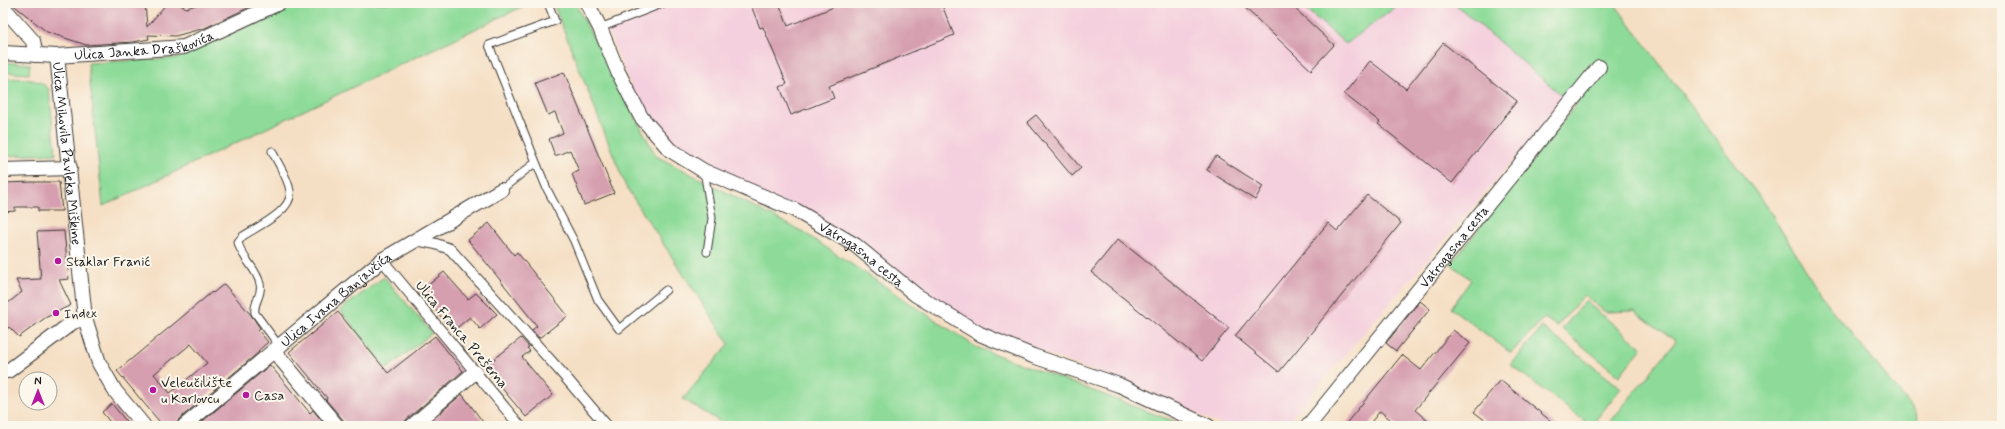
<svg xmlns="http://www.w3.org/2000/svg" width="2005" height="429" font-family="Mynerve,sans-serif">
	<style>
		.built { fill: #f4cfdd }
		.green { fill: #8edb99; stroke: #557c5a }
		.building { fill: #d69fb0; fill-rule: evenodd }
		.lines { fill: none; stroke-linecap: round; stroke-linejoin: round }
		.service-casing { stroke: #3d3935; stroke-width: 9 }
		.pedestrian-casing { stroke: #3d3935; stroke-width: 12 }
		.minor-casing { stroke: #3d3935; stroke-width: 16 }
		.service { stroke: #fff; stroke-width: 7 }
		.pedestrian { stroke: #fff; stroke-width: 10 }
		.minor { stroke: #fff; stroke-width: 14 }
		.poi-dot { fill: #b5179e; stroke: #fbf7ec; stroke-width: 1.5 }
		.labels { text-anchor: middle; stroke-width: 4; stroke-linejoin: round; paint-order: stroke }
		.street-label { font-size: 14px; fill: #1c1c1c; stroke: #fbf7ec }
		.poi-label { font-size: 14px; fill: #1c1c1c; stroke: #fbf7ec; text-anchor: start }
	</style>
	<rect width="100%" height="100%" fill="#fbf7ec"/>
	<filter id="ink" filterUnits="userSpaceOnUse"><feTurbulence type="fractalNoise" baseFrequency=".025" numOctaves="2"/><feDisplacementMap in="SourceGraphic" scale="8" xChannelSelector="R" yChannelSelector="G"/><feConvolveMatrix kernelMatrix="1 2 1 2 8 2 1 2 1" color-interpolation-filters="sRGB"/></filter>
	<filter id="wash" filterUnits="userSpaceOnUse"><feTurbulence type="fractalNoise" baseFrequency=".012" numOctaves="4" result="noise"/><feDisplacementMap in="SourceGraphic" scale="16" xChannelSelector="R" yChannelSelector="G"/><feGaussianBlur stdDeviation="0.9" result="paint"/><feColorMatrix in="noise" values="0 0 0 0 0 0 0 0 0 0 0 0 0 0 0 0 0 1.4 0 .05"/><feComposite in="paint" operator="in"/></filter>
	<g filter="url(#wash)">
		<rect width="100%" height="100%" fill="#f5dfc4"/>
		<path class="built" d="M 677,3 L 1299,3 L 1346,44 L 1401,3 L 1454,3 L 1566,99 L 1288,421 L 1280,426 L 1224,426 L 1122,381 L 979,330 L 918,291 L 853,239 L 705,168 L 673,148 L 643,114 L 608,31 Z"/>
		<path class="green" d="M 298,3 L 530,3 L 103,206 L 88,63 L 177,58 Z
			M 553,3 L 575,3 L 656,156 L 803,232 L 976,347 L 1187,426 L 727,426 L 683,399 L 729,344 L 626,187 Z
			M 1299,3 L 1401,3 L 1346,44 Z
			M 1454,3 L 1614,3 L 1767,207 L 1827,304 L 1916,413 L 1918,426 L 1607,426 L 1676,341 L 1634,311 L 1605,312 L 1584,295 L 1557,326 L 1544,318 L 1511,353 L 1451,308 L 1471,280 L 1451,264 L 1579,101 L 1566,99 Z
			M 3,62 L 30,64 L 29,74 L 3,72 Z
			M 3,78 C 18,79 41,77 49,90 L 56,154 L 3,156 Z
			M 384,277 L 432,333 L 387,369 L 340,310 Z
			M 1585,301 L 1642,348 L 1619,376 L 1562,329 Z
			M 1542,327 L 1621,388 L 1591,426 L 1511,365 Z"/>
		<g id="blocks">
			<path class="building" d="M 11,3 L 145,3 L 147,27 L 167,3 L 177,3 L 186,8 L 203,3 L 258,3 L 205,28 L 175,36 L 148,35 L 149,39 L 133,42 L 86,45 L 47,32 Z
				M 750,3 L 779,3 L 788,26 L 843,3 L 941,3 L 954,35 L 829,86 L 834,98 L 791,115 L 780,87 L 787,84 L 763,27 L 760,28 Z
				M 1240,3 L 1289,3 L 1334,45 L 1311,70 Z
				M 1443,43 L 1517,101 L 1452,183 L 1378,124 L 1380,122 L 1344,94 L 1370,61 L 1406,89 Z
				M 564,72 L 614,193 L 584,205 L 572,174 L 579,171 L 570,150 L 555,156 L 549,139 L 563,133 L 555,112 L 548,115 L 535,83 Z
				M 1036,115 L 1081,168 L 1072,176 L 1027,122 Z
				M 1216,156 L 1263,186 L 1255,200 L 1207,170 Z
				M 33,182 L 59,182 L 62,211 L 38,211 L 38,207 L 15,207 L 15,211 L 3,212 L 3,183 Z
				M 1367,195 L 1401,223 L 1279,372 L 1235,336 L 1328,223 L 1337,231 Z
				M 489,223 L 514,255 L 517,252 L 568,316 L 539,338 L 532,330 L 537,326 L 468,240 Z
				M 64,231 L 69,279 L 59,280 L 71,305 L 45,318 L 19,337 L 9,327 L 3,334 L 3,307 L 22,292 L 16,280 L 41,279 L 37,232 Z
				M 1118,239 L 1229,328 L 1202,361 L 1091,272 Z
				M 444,272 L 468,299 L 476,293 L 497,314 L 480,329 L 470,317 L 453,331 L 420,292 Z
				M 224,284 L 251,315 L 260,328 L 258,330 L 268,342 L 258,351 L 259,352 L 179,419 L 176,426 L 163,426 L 117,371 L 212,292 L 213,293 ZM 191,344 L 207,363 L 170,393 L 154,374 Z
				M 1420,301 L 1430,309 L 1396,351 L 1386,343 Z
				M 338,312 L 388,373 L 435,336 L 463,371 L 406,420 L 404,426 L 345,426 L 344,421 L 326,400 L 327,398 L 289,352 Z
				M 1453,330 L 1470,343 L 1415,410 L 1434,426 L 1398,426 L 1380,411 L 1368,426 L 1344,426 L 1402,355 L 1421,370 Z
				M 521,338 L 529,347 L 527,348 L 530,351 L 522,357 L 553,395 L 526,417 L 484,367 Z
				M 270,365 L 310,413 L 313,410 L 326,426 L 197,426 Z
				M 1500,380 L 1557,426 L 1482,426 L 1486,421 L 1474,412 Z
				M 462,394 L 486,426 L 425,426 Z
				M 112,404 L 130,426 L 113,426 L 102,412 Z"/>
		</g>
	</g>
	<g filter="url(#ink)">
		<use href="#blocks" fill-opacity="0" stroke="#3d3935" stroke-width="1"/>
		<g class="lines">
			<g class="service-casing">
				<path id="service" d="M 600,28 L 664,3
					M 272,151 C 278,164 288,177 290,191 C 294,210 257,227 243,236 L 238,242 C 241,258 257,268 260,284 C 263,295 253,302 255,313 L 280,347
					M 536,162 L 489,45 L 555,21 L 548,3
					M 704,171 L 712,218 L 707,252
					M 501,190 L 536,162 L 547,189 L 574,241 L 598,300 L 619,329 L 666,290"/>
			</g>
			<g class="pedestrian-casing">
				<path id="pedestrian" d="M 416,240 L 436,244 L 450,249 L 561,372 L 607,426
					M 382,260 L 520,426"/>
			</g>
			<g class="minor-casing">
				<g id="minor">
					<path id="s1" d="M 587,3 L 600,28 L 618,72 L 641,117 L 670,150 L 704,171 L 795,210 L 855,245 L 916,295 L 980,334 L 1033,356 L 1119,385 L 1208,426"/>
					<path d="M 3,7 L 33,41 L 36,55"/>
					<path id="s2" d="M 3,53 L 57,56 L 184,47 L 279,3"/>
					<path id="s3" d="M 57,56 L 85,318 L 99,363 L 115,391 L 144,426"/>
					<path d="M 3,170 L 70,168"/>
					<path d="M 274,351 L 337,426"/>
					<path d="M 8,371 L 73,322 L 85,318"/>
					<path id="s4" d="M 184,426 L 382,260 L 501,190"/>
					<path d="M 412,426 L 475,372"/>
					<path id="s5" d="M 1308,426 L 1599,67"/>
				</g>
			</g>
			<use href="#service" class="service"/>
			<use href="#pedestrian" class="pedestrian"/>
			<use href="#minor" class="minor"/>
		</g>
	</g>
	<g class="poi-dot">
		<circle cx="58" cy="261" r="4"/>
		<circle cx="56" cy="313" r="4"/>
		<circle cx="153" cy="390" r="4"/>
		<circle cx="246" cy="395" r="4"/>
	</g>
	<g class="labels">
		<g class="street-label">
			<text dy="5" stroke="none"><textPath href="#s2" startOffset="142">Ulica Janka Draškovića</textPath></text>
			<text dy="5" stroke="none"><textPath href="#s3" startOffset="98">Ulica Mihovila Pavleka Miškine</textPath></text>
			<text dy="5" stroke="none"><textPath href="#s5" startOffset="231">Vatrogasna cesta</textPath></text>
			<text dy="5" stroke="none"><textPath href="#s1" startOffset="389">Vatrogasna cesta</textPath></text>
			<text dy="5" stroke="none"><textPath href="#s4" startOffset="198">Ulica Ivana Banjavčića</textPath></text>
			<text transform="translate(462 334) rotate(50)" y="5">Ulica Franca Prešerna</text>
		</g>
		<g class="poi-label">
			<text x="66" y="266">Staklar Franić</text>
			<text x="64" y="318">Index</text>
			<text x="161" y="387">Veleučilište<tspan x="161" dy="16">u Karlovcu</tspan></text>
			<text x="254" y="400">Casa</text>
		</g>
	</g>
	<rect width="2005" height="429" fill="none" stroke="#fbf7ec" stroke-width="16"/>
	<g transform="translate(38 391)"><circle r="19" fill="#fbf7ec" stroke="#a29f99"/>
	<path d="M0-3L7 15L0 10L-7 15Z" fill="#b5179e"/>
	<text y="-6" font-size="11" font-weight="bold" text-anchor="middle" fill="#1c1c1c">N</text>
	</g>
</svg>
